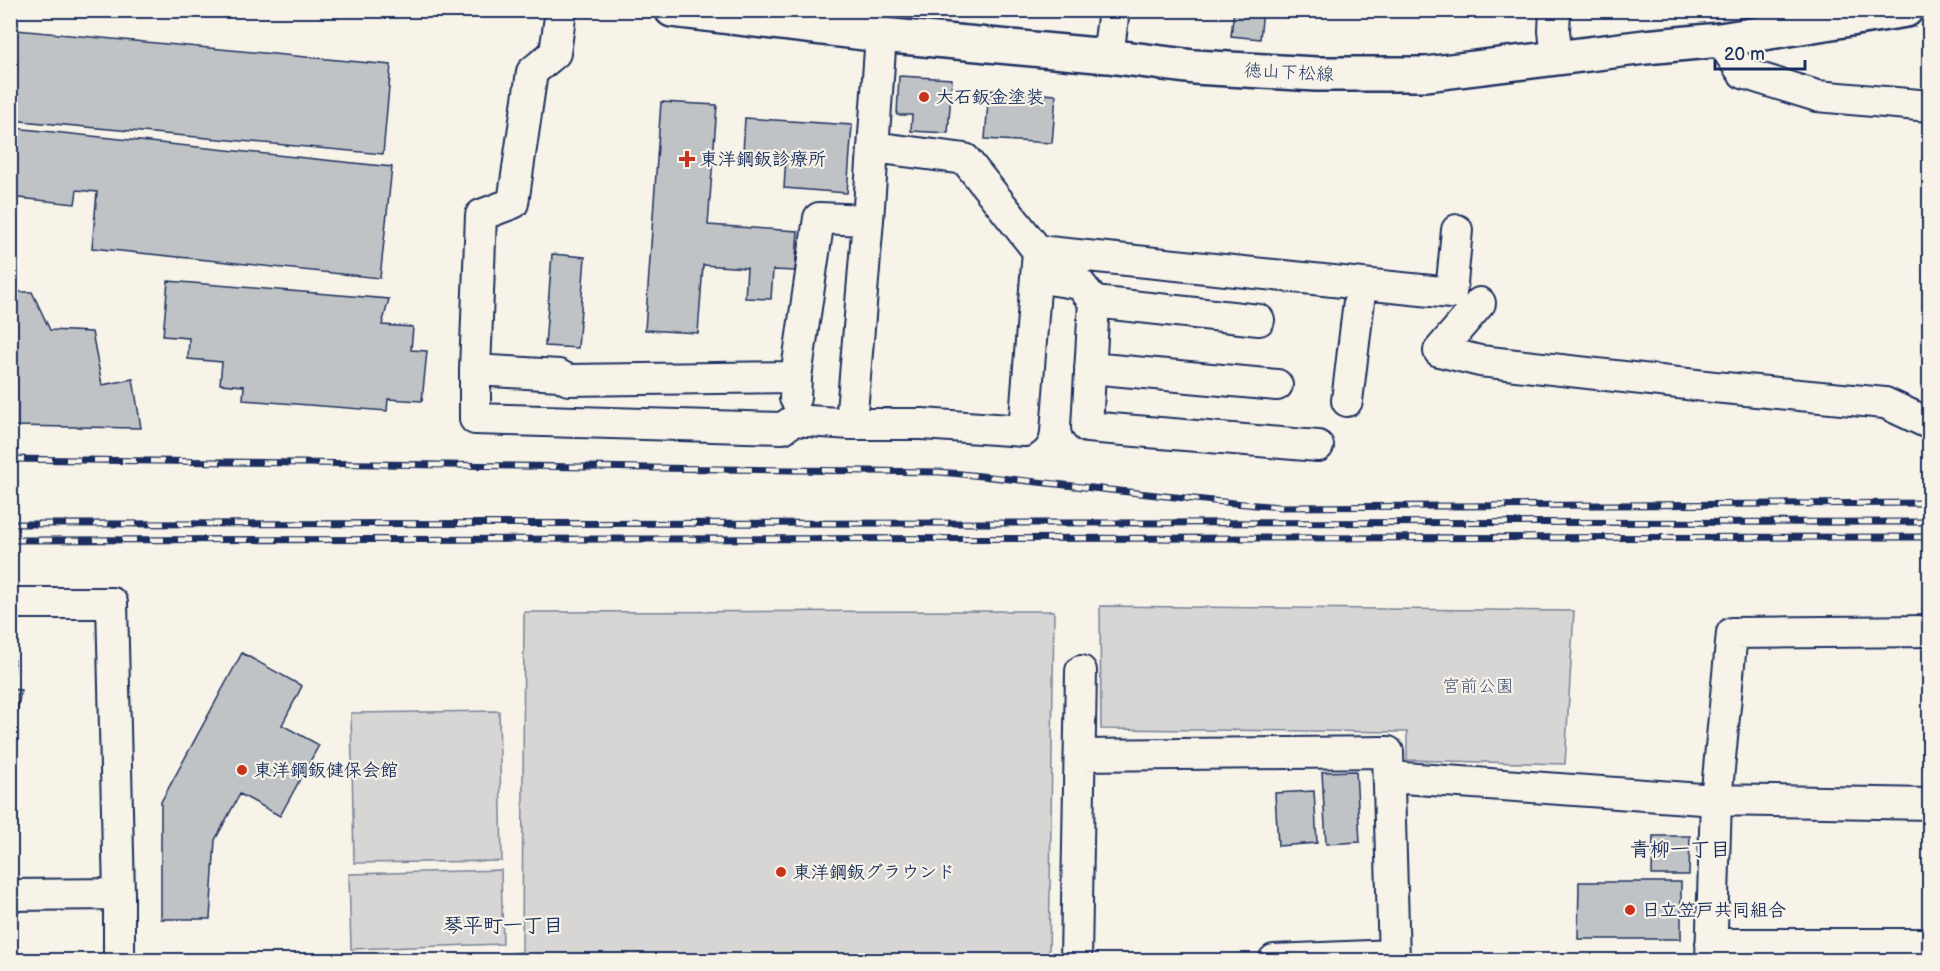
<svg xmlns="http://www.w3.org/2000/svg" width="1940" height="971" font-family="'Balsamiq Sans','Klee One',sans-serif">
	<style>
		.green { fill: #d7d6d4; stroke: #798299; stroke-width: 1.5 }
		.building { fill: #c0c3c5; stroke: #1b2f5e; stroke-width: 1.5 }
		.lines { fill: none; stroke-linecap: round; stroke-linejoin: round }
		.minor-casing { stroke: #1b2f5e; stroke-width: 34 }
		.major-casing { stroke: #1b2f5e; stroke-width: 38 }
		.minor { stroke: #f7f3e8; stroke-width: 30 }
		.major { stroke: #f7f3e8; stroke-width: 33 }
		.rail-casing { stroke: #1b2f5e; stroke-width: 7 }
		.rail { stroke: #f7f3e8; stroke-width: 4.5; stroke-dasharray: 14; stroke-linecap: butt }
		.poi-dot { fill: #c8321e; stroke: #f7f3e8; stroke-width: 2 }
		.labels { text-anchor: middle; stroke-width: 4.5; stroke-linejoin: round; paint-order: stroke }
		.street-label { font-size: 18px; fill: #1b2f5e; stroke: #f7f3e8 }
		.poi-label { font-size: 18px; font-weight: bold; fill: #1b2f5e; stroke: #f7f3e8; text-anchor: start }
		.park-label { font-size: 18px; fill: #415076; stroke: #f7f3e8 }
		.neighbourhood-label { font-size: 20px; font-weight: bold; fill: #1b2f5e; stroke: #f7f3e8 }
	</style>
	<rect width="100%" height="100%" fill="#f7f3e8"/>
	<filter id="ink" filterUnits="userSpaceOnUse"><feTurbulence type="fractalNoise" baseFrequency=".0167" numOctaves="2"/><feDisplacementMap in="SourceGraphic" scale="12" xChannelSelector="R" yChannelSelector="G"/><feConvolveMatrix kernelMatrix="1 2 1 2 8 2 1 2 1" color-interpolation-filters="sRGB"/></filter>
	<g filter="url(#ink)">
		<path class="green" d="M 1100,606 L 1574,611 L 1565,764 L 1407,760 L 1407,732 L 1101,729 Z
			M 1054,611 L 1049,960 L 451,960 L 451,959 L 522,952 L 524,612 Z
			M 499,711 L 502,861 L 354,863 L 351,713 Z
			M 501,870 L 503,944 L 351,949 L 349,874 Z"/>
		<path class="building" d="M 1234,10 L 1263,10 L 1260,39 L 1231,36 Z
			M 16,30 L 391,65 L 383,154 L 10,120 L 10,91 Z
			M 899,76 L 952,79 L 948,133 L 911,131 L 912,115 L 897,115 Z
			M 989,90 L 1056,95 L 1052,143 L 985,139 Z
			M 661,102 L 717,105 L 708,225 L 798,231 L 795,271 L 773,270 L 771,299 L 745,298 L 747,268 L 703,265 L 698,333 L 645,330 Z
			M 745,118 L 852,125 L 847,193 L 784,188 L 786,156 L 743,153 Z
			M 14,128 L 392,167 L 380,278 L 92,248 L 97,192 L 77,190 L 75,204 L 10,197 L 10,158 Z
			M 552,254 L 585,257 L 578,348 L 545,346 Z
			M 168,281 L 389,299 L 382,325 L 413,327 L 411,350 L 427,351 L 422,401 L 388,399 L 387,411 L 243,400 L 244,386 L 220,384 L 222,362 L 188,359 L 189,338 L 163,336 Z
			M 10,292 L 32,292 L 50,330 L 92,332 L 102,385 L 133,379 L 141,428 L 10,426 Z
			M 10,644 L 13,644 L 14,671 L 10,671 Z
			M 242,653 L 302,686 L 282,725 L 319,745 L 280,816 L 240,794 L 215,840 L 210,919 L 161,919 L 161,802 Z
			M 10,689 L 21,690 L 10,753 Z
			M 1356,771 L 1360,842 L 1326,844 L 1322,772 Z
			M 1314,791 L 1317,843 L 1278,846 L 1275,793 Z
			M 1653,836 L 1690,836 L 1689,875 L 1652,875 Z
			M 1579,882 L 1681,882 L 1681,939 L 1578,939 Z"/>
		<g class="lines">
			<g class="minor-casing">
				<path id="minor" d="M 561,10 L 555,53 L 532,72 L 513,203 L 481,215 L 475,370 L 559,375 L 568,380 L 796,377
					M 1555,10 L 1554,31 L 1557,58
					M 1720,40 L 1743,73 L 1817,96 L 1930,106
					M 1108,56 L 1114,10
					M 1038,251 L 1451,293 L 1457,230
					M 1036,277 L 1080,284 L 1094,302 L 1087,427 L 1318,446
					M 1094,302 L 1259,320
					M 1480,303 L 1439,351 L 1480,361 L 1714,387 L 1885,403 L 1930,424
					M 1090,368 L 1277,385
					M 475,370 L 475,419 L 783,428 L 794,420 L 851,424 L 868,220 L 881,35
					M 795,398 L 796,377 L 819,218 L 868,220
					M 1347,401 L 1361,284
					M 851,424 L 922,424 L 1024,431 L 1038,251 L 965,159 L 873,147
					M 10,603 L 112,603 L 119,894 L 119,960
					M 1080,755 L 1388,752 L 1394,960
					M 1389,777 L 1716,800 L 1930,804
					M 10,895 L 119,894
					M 1711,944 L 1930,944
					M 1076,960 L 1081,671
					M 1274,960 L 1394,955
					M 1711,960 L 1716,800 L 1732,633 L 1930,631"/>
			</g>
			<g class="major-casing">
				<path id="major" d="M 672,10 L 881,35 L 1108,56 L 1194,67 L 1316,74 L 1426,74 L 1645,47 L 1720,40 L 1906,10"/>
			</g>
			<use href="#minor" class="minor"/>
			<use href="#major" class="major"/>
			<g class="rail-casing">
				<path id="rail" d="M 10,459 L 939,472 C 1052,482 1166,498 1280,507 L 1930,503
					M 10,524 L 1930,522
					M 10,540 L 1930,537"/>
			</g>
			<use href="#rail" class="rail"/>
		</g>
	</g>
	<g class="poi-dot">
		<circle cx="924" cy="97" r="6"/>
		<path d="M684 150h6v6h6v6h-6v6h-6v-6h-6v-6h6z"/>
		<circle cx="242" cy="770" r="6"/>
		<circle cx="781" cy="872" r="6"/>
		<circle cx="1630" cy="910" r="6"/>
	</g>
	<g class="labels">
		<g class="street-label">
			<text transform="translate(1289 72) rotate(3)" y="6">徳山下松線</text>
		</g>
		<g class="poi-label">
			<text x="936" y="103">大石鈑金塗装</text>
			<text x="700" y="165">東洋鋼鈑診療所</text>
			<text x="254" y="776">東洋鋼鈑健保会館</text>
			<text x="793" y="878">東洋鋼鈑グラウンド</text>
			<text x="1642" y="916">日立笠戸共同組合</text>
		</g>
		<g class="park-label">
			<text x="1478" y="692">宮前公園</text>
		</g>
		<g class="neighbourhood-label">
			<text x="1680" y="856">青柳一丁目</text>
			<text x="503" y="932">琴平町一丁目</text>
		</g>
	</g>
	<rect width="1940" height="971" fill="none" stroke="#f7f3e8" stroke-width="36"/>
	<rect x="18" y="18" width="1904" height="935" fill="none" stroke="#1b2f5e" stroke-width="2" filter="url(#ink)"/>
	<path d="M1715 60v9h90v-9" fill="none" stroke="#1b2f5e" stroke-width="3"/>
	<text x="1724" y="60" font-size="18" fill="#1b2f5e" stroke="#f7f3e8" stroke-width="4.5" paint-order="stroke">20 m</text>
</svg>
